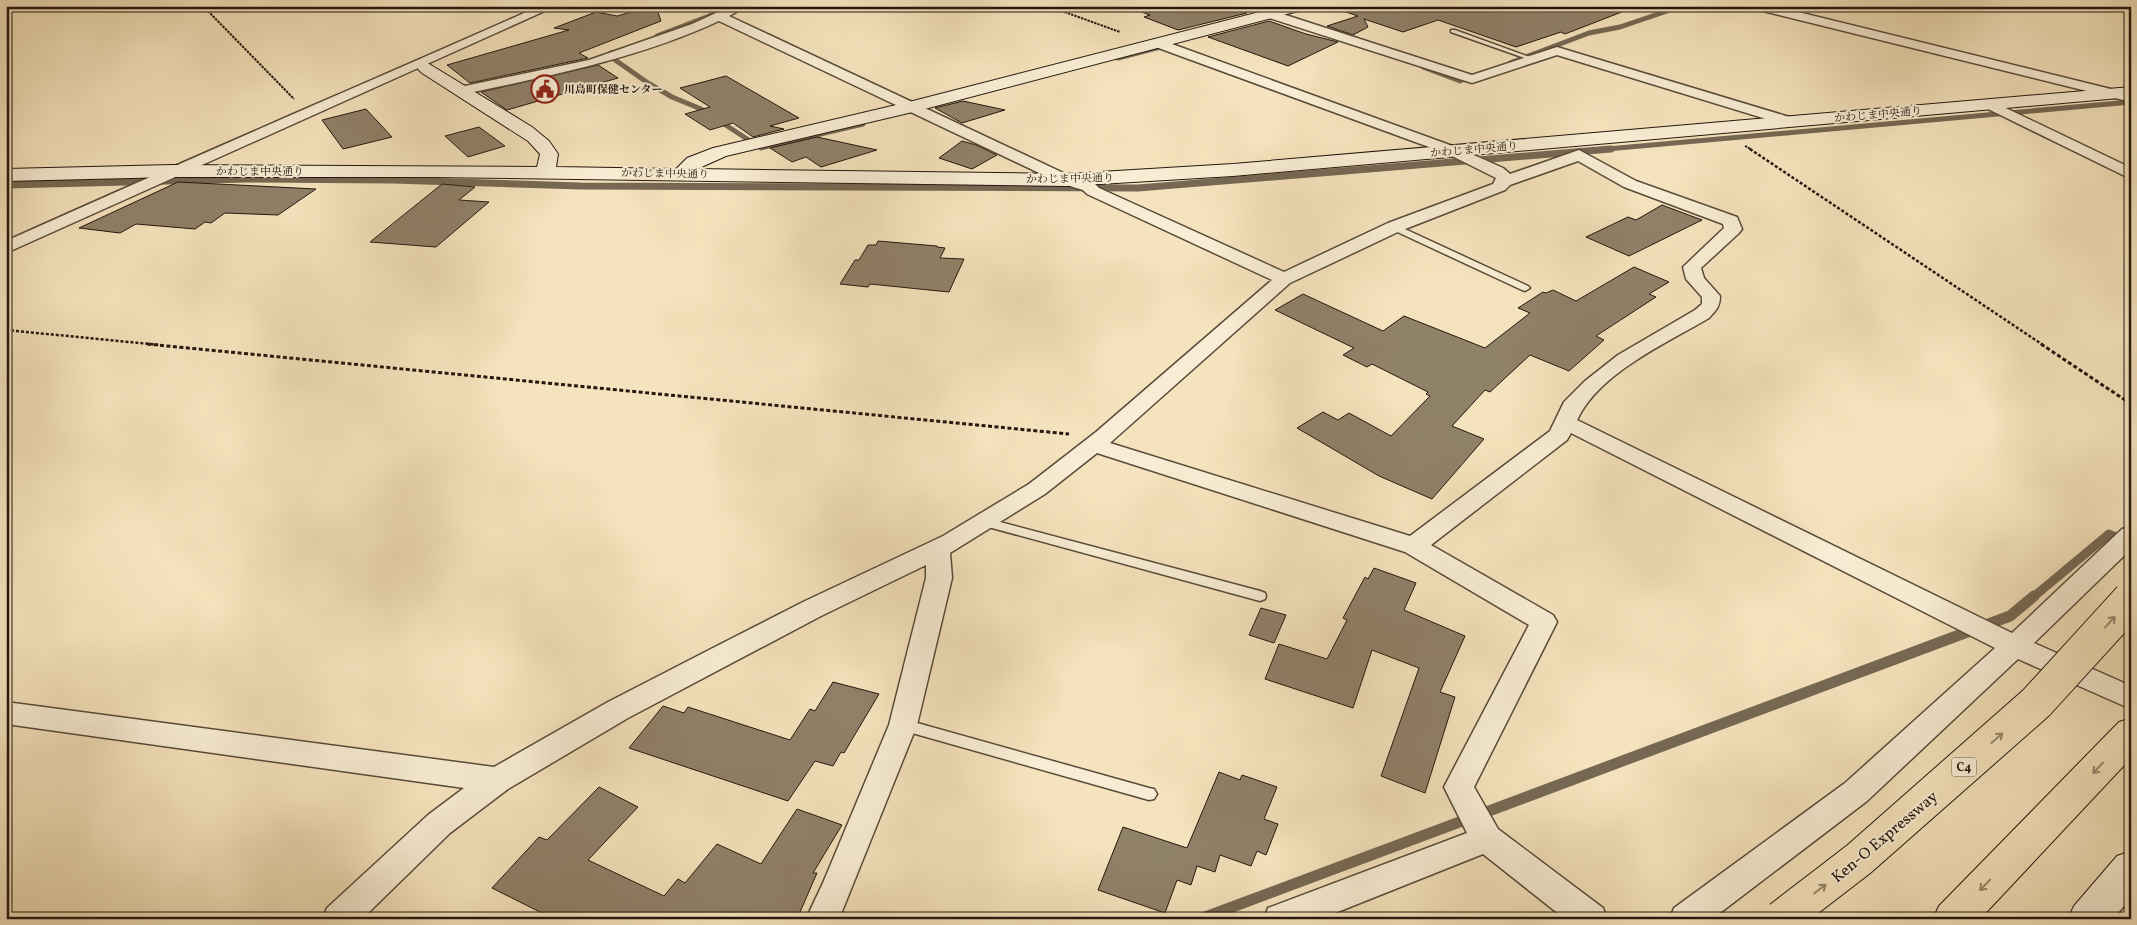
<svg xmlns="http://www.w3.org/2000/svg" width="2137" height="925" font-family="Vollkorn,'Noto Serif JP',serif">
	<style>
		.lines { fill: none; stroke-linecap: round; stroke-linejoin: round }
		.stream-far3 { stroke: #766854; stroke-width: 5 }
		.stream-far2 { stroke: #766854; stroke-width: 7 }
		.stream-far1 { stroke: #766854; stroke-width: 9 }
		.stream { stroke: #766854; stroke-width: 11 }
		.building { fill: #908169; stroke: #23170f }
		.lane-casing { stroke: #584a3a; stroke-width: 3 }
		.street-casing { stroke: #584a3a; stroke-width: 3 }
		.secondary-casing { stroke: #23170f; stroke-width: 2 }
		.highway-casing { stroke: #23170f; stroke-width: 2 }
		.path-far2 { stroke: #23170f; stroke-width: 2; stroke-dasharray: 2.5 1; stroke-linecap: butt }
		.path-far1 { stroke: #23170f; stroke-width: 2.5; stroke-dasharray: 3 2; stroke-linecap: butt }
		.path { stroke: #23170f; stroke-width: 3; stroke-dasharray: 4 2.5; stroke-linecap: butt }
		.lane { fill: #f8edd4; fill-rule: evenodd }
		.street { fill: #f8edd4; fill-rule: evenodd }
		.secondary { fill: #f8edd4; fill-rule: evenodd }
		.highway { fill: #f5e3bd; fill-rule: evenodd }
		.highway-bridge-casing { stroke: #23170f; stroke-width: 38; stroke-linecap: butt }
		.highway-bridge { stroke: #f5e3bd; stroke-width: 36 }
		.oneway { stroke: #96876f }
		.labels { text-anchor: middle; stroke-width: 4; stroke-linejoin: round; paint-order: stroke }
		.far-poi-label { font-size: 11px; font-weight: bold; fill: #23170f; stroke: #f8edd4; text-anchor: start }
		.far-street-label { font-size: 11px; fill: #23170f; stroke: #f8edd4 }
		.shield { fill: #f8edd4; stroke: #63574a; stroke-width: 1 }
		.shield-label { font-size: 12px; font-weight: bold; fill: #23170f }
		.near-street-label { font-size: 16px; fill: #23170f; stroke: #f8edd4 }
	</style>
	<rect width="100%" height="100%" fill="#f5e3bd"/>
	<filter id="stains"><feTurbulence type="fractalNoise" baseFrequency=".004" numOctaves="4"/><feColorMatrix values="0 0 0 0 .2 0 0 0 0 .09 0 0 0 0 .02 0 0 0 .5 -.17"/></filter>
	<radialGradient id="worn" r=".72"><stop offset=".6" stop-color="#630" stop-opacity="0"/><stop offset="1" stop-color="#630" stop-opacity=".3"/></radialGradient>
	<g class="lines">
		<path class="stream-far3" d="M 657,36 L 717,13
			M 611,53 L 608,55 L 648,83 L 672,97 L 701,109 L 761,148 L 863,124
			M 1118,58 L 1168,45
			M 1510,63 L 1589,33 L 1620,27 L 1682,6
			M 1423,67 L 1460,81 L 1471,76
			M 1596,150 L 2131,102"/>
		<path class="stream-far2" d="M 6,185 L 247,179 L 393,180 L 580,186 L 1138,188 L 1611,149"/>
		<path class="stream-far1" d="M 2032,598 L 2109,534 L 2124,541"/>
		<path class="stream" d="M 1200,919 L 2010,616 L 2034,596"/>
	</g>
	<path class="building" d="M 653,6 L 656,6 L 661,21 L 579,53 L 588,58 L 470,83 L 447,65 L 569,30 L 554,28 L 596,12 L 617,16 Z
		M 1134,6 L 1237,6 L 1238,10 L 1247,13 L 1178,30 L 1144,17 L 1150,15 L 1133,9 Z
		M 1341,6 L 1632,6 L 1632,8 L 1565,34 L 1561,32 L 1516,47 L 1438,20 L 1403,32 L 1364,19 L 1368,27 L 1353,35 L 1327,26 L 1358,16 L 1340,10 Z
		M 1269,21 L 1306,34 L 1338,42 L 1288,66 L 1208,37 Z
		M 598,65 L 618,78 L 507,110 L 481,92 Z
		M 726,76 L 799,118 L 770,126 L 784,129 L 753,137 L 733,123 L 710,130 L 685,114 L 710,107 L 680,88 Z
		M 963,101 L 1005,110 L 962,123 L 935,108 Z
		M 366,109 L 392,137 L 343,149 L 322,120 Z
		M 479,127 L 505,146 L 468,157 L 445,136 Z
		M 817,137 L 877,150 L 821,167 L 806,157 L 792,162 L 770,148 Z
		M 962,141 L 976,145 L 997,155 L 972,169 L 939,158 Z
		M 178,182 L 316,189 L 278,215 L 225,213 L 211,223 L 205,222 L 195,229 L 136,224 L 120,233 L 79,228 Z
		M 442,184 L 475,187 L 459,200 L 489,202 L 436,247 L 370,242 Z
		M 1662,205 L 1702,220 L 1629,256 L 1586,237 L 1628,217 L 1636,220 Z
		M 878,241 L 937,246 L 937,247 L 945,248 L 940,258 L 964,259 L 949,292 L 870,284 L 868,287 L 840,284 L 855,260 L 859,260 L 868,245 L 876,245 Z
		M 1634,267 L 1669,282 L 1649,294 L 1656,297 L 1596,336 L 1604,340 L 1569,371 L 1530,355 L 1490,392 L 1485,390 L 1452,426 L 1484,439 L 1432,499 L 1379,476 L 1297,428 L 1323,412 L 1338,420 L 1349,413 L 1391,436 L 1430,396 L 1426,394 L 1428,392 L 1372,364 L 1367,367 L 1343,355 L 1354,348 L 1275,310 L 1303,294 L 1383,331 L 1404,316 L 1485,348 L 1530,313 L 1518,308 L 1543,292 L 1546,293 L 1553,290 L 1576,301 Z
		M 1374,568 L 1416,583 L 1404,610 L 1465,636 L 1440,692 L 1455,697 L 1425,793 L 1381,776 L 1419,668 L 1372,650 L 1353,708 L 1265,679 L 1279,644 L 1327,659 L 1347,620 L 1343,618 L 1365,577 L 1368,579 Z
		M 1261,608 L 1286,615 L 1274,643 L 1249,635 Z
		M 833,682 L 879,694 L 844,753 L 841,752 L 833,766 L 815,761 L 788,801 L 629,748 L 663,706 L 684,713 L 688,707 L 790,740 L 810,709 L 815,711 Z
		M 1219,772 L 1240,780 L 1242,775 L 1277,787 L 1264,819 L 1278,824 L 1266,855 L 1257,851 L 1251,866 L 1220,855 L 1215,872 L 1197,866 L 1191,885 L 1177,880 L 1165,913 L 1098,890 L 1123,827 L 1187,848 Z
		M 599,787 L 638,807 L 588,860 L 664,896 L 678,879 L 685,883 L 717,844 L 761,864 L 797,809 L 842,825 L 813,873 L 817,873 L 797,919 L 554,919 L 492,888 L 539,837 L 547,840 Z"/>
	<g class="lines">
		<g class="lane-casing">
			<path id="lane" d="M 1451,30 L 1455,30 L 1535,59 L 1530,60 L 1451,32 Z
				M 1394,224 L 1528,286 L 1530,288 L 1525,291 L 1522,290 L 1391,229 L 1391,225 Z
				M 985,518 L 1260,591 L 1265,593 L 1266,596 L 1265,599 L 1260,601 L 981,525 L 979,522 Z
				M 903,719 L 1149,788 L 1154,789 L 1157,794 L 1154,799 L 1149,800 L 898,729 L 896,725 L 898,721 Z"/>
		</g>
		<g class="street-casing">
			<path id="street" d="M 540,6 L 556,6 L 6,253 L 6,241 C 183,161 362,85 540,6 Z
				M 731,6 L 747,6 L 729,16 L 1072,177 L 1095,184 L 1099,188 L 1284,272 L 1388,223 L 1493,184 L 1496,178 L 1448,154 L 1153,46 L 1151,43 L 1153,40 L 1161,40 L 1458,148 L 1503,168 L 1510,174 L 1579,150 L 1636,181 L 1737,217 L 1742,229 L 1739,233 L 1701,268 L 1704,278 L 1720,296 C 1720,307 1716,310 1709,318 C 1665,344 1599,373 1577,420 L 2012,633 L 2122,529 L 2131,527 L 2131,549 L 2034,643 L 2131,686 L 2131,709 L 2018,659 L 1867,801 L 1712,919 L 1670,919 L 1674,908 L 1845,783 L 1995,648 L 1571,433 L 1567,440 L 1431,545 L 1553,615 L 1557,622 L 1474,787 L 1498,829 L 1603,908 L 1607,919 L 1565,919 L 1483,854 L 1320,919 L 1264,919 L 1268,908 L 1467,833 L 1444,787 L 1529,625 L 1405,552 L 1097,453 L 1045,494 L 950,553 L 952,578 L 917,725 L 839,919 L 806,919 L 823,883 L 889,725 L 926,578 L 926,565 L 821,616 L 628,718 L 508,789 L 450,833 L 362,919 L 323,919 L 327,908 L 428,815 L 464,788 L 6,724 L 6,702 L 494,767 L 608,702 L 709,650 L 803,602 L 943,536 L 1029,484 L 1096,432 L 1272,280 L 1087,194 L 1083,190 L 1060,183 L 719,21 C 637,59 548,76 460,95 L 453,91 L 460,87 L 589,60 L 692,24 ZM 1578,161 L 1624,187 L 1723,224 L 1724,228 L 1683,267 L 1686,279 L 1702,297 L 1702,304 L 1695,310 L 1618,355 L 1585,381 L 1564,402 L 1550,431 L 1410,536 L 1110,443 L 1290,283 L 1400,231 L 1505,190 L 1510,185 Z
				M 1753,6 L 1774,6 L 2131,94 L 2131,102 L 1755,9 Z
				M 1270,10 L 1472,75 L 1557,47 L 1796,119 L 1798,122 L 1796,125 L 1786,125 L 1557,55 L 1472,83 L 1266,17 L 1264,14 Z
				M 1989,100 L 2131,168 L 2131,179 L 1984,107 L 1982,104 Z"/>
		</g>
		<g class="secondary-casing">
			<path id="secondary" d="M 1283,6 L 1308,6 L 1306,9 L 917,111 L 726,156 L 697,169 L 1066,174 L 1233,164 L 2131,87 L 2131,97 L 1233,176 L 1066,186 L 431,177 L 173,177 L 6,181 L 6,169 L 173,165 L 537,167 L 540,154 L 528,141 L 422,73 L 413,64 L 421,59 L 532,127 L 549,141 L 558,154 L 556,167 L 676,169 L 687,158 L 713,148 L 909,102 Z
				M 2131,851 L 2131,898 L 2113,919 L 2068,919 L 2074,906 L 2117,856 Z"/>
		</g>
		<g class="highway-casing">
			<path id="highway" d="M 2131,718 L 2131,758 L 1980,919 L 1933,919 L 1939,906 L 2119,722 Z"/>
		</g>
		<path class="path-far2" d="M 203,6 L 294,99
			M 1048,6 L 1120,32
			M 1745,146 L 1752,150"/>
		<path class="path-far1" d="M 1750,149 L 2043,345
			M 6,330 L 160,345"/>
		<path class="path" d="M 147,344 L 1069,434
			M 2041,344 L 2131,404"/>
		<use href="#lane" class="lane"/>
		<use href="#street" class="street"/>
		<use href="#secondary" class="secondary"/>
		<use href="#highway" class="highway"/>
		<g class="highway-bridge-casing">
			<path id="highway-bridge" d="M 1781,919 L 1859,859 L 2036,703 L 2131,599"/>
		</g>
		<use href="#highway-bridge" class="highway-bridge"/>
	</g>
	<defs><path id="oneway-shaft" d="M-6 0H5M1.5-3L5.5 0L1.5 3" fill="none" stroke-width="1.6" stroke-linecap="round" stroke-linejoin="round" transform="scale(1.25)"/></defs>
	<g class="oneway">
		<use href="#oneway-shaft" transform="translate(2110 622) rotate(-48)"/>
		<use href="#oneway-shaft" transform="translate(1997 738) rotate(-41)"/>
		<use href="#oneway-shaft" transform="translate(2098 768) rotate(134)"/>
		<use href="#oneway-shaft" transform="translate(1985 885) rotate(134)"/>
		<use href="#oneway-shaft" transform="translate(1820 889) rotate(-37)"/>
	</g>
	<defs>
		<g id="civic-ring" transform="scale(1.4375)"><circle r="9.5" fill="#f8edd4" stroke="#8f2418" stroke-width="1.5"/><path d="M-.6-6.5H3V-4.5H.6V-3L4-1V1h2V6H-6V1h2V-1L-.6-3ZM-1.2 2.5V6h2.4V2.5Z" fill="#8f2418"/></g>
	</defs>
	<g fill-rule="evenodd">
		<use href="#civic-ring" x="545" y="89"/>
	</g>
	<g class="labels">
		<g class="far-poi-label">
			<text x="564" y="93">川島町保健センター</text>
		</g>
		<g class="far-street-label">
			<text transform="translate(1878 114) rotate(-5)" y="4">かわじま中央通り</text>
			<text transform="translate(1474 149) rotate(-5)" y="4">かわじま中央通り</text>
			<text x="260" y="175">かわじま中央通り</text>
			<text transform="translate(665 173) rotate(1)" y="4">かわじま中央通り</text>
			<text transform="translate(1070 178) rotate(-1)" y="4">かわじま中央通り</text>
		</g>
		<rect class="shield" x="1951.5" y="757.5" width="25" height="19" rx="4"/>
		<g class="shield-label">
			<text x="1964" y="771">C4</text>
		</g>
		<g class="near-street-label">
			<text transform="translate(1884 836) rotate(-40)" y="6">Ken-O Expressway</text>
		</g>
	</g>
	<rect width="2137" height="925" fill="none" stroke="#f5e3bd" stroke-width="25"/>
	<rect x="8" y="8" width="2122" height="910" fill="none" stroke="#23170f" stroke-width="2.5"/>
	<rect x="12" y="12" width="2112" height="900" fill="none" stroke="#23170f"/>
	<rect width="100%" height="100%" filter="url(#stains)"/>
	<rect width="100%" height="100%" fill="url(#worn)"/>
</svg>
